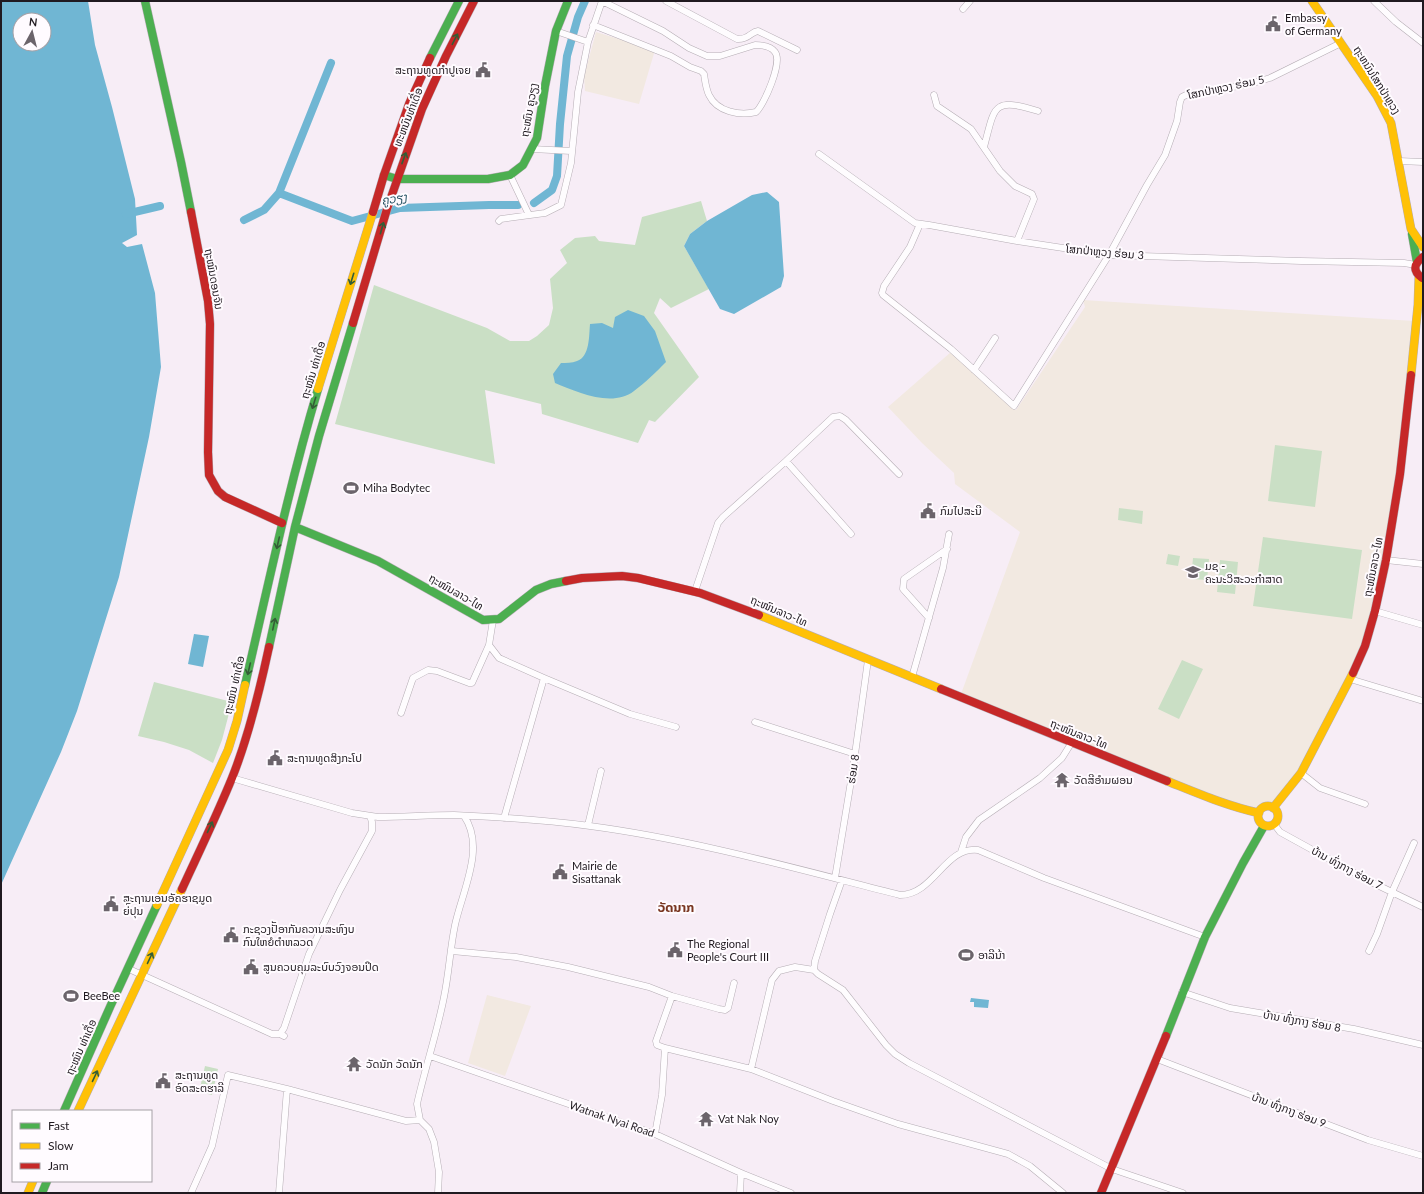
<svg xmlns="http://www.w3.org/2000/svg" width="1424" height="1194" font-family="Lato,'Noto Sans Lao',sans-serif">
	<style>
		.education { fill: #f2e9e1 }
		.green { fill: #cadfc5 }
		.water { fill: #70b6d3; fill-rule: evenodd }
		.lines { fill: none; stroke-linecap: round; stroke-linejoin: round }
		.canal { stroke: #70b6d3; stroke-width: 8 }
		.street-casing { stroke: #b5adb4; stroke-width: 7 }
		.fast-casing { stroke: #b5adb4; stroke-width: 9 }
		.slow-casing { stroke: #b5adb4; stroke-width: 9 }
		.jam-casing { stroke: #b5adb4; stroke-width: 9 }
		.street { stroke: #fefcfe; stroke-width: 6 }
		.fast { stroke: #4caf50; stroke-width: 8 }
		.slow { stroke: #ffc107; stroke-width: 8 }
		.jam { stroke: #c62828; stroke-width: 8 }
		.oneway { stroke: #345d36 }
		.labels { text-anchor: middle; stroke-width: 4; stroke-linejoin: round; paint-order: stroke }
		.poi-label { font-size: 11px; fill: #201a20; stroke: #fffbff; text-anchor: start }
		.street-label { font-size: 11px; fill: #201a20; stroke: #fffbff }
		.water-label { font-size: 12px; font-style: italic; fill: #295465; stroke: #fffbff }
		.quarter-label { font-size: 13px; font-weight: bold; fill: #793621; stroke: #fffbff }
	</style>
	<rect width="100%" height="100%" fill="#f7edf6"/>
	<path class="education" d="M 596,32 L 655,50 L 639,104 L 585,91 L 584,76 Z
		M 1083,300 L 1414,321 L 1396,475 L 1387,535 L 1373,610 L 1362,646 L 1299,771 L 1273,805 L 1262,805 L 1257,809 L 1247,807 L 1208,796 L 961,694 L 1020,532 L 955,484 L 954,473 L 922,443 L 888,407 L 951,352 L 1016,410 L 1085,307 Z
		M 487,995 L 531,1006 L 505,1076 L 468,1063 Z"/>
	<path class="green" d="M 701,201 L 707,221 L 690,234 L 684,246 L 709,289 L 671,308 L 660,298 L 654,313 L 699,377 L 655,422 L 649,420 L 638,443 L 542,414 L 541,404 L 485,390 L 495,464 L 335,424 L 374,285 L 487,328 L 510,341 L 529,341 L 537,336 L 549,325 L 553,308 L 550,279 L 567,263 L 560,250 L 575,238 L 595,236 L 599,241 L 635,245 L 642,217 Z
		M 1275,445 L 1322,451 L 1315,507 L 1268,501 Z
		M 1119,508 L 1143,511 L 1142,524 L 1118,520 Z
		M 1263,537 L 1362,550 L 1352,619 L 1253,606 Z
		M 1168,554 L 1180,556 L 1178,566 L 1166,564 Z
		M 1193,558 L 1209,559 L 1207,580 L 1191,579 Z
		M 1220,560 L 1238,562 L 1235,594 L 1217,592 Z
		M 1182,660 L 1203,669 L 1179,719 L 1158,709 Z
		M 154,682 L 232,702 L 222,740 L 213,763 L 189,750 L 164,742 L 138,736 Z
		M 205,1066 L 218,1069 L 212,1095 L 199,1092 Z"/>
	<path class="water" d="M 1,1 L 88,1 L 95,45 L 112,107 L 135,199 L 137,235 L 122,243 L 127,247 L 142,244 L 155,293 L 161,367 L 149,437 L 119,577 L 77,711 L 61,752 L 1,885 ZM 20,20 L 44,20 L 44,44 L 20,44 Z
		M 767,192 L 779,202 L 784,276 L 781,287 L 734,314 L 720,309 L 684,246 L 690,234 L 707,221 L 752,195 Z
		M 628,310 L 644,316 L 655,331 L 666,362 C 656,372 645,383 634,391 C 612,408 577,392 555,383 L 553,374 L 561,363 C 566,363 572,363 577,361 C 590,357 589,335 590,324 L 602,323 L 613,328 L 615,317 Z
		M 194,634 L 209,636 L 203,667 L 188,664 Z
		M 971,998 L 989,1000 L 988,1008 L 974,1007 L 974,1002 L 970,1002 Z"/>
	<g class="lines">
		<path class="canal" d="M 279,193 L 352,221 L 400,208 L 489,205 L 518,205
			M 534,203 L 552,190 L 557,176 L 560,124 L 567,56 L 578,17 L 585,1
			M 126,214 L 160,206
			M 244,220 L 264,210 L 279,193 L 331,63"/>
		<g class="street-casing">
			<path id="street" d="M 666,1 L 737,39 C 749,40 750,32 758,31 L 797,50
				M 1374,1 L 1396,22 L 1423,43
				M 963,9 L 970,1
				M 593,25 L 671,56 L 690,67 L 701,71 L 704,74 C 705,81 706,89 709,95 C 717,112 740,116 756,112 C 764,105 783,62 775,52 C 771,46 761,45 755,45 L 720,56 L 707,56 L 689,48 L 663,31 L 602,1
				M 556,31 L 588,42
				M 934,95 L 937,106 L 971,129 L 1000,171 L 1015,186 L 1032,194 L 1034,199 L 1017,241
				M 984,147 C 995,106 992,97 1038,111
				M 532,149 L 571,151
				M 819,154 L 915,223 L 929,225 L 1017,241 L 1109,255 L 1301,261 L 1404,263 L 1416,265
				M 1399,161 L 1423,162
				M 510,175 L 529,215
				M 499,221 L 501,219 L 545,213 L 561,205 L 571,163 L 578,92 L 588,42 L 602,1
				M 920,224 L 910,247 L 884,286 L 882,293 L 883,295 L 951,349 L 1014,406 L 1109,255 L 1147,185 L 1165,155 L 1177,121 L 1180,102 L 1182,97 L 1186,95 L 1250,84 L 1270,78 L 1341,43
				M 974,370 L 995,338
				M 786,461 L 851,534
				M 1386,560 L 1423,564
				M 695,591 L 718,523 L 723,517 L 786,461 L 833,417 L 840,416 L 846,420 L 899,474
				M 1375,611 L 1423,625
				M 929,618 L 903,589 L 904,579 L 947,549
				M 489,645 L 499,658 L 544,678 L 630,714 L 676,727
				M 912,677 L 943,568 L 949,534
				M 1350,679 L 1423,701
				M 401,713 L 413,678 L 428,670 L 437,671 L 469,683 L 472,683 L 489,645 L 493,620
				M 755,722 L 855,754
				M 1301,773 L 1320,788 L 1365,804
				M 232,778 L 352,813 L 378,817 C 403,817 429,815 454,815 C 498,817 546,820 590,826 C 695,840 797,869 900,895 C 934,895 945,846 978,850 L 1044,878 L 1205,937
				M 504,818 L 544,678
				M 1274,824 L 1280,832 L 1369,881 L 1423,907
				M 588,825 L 601,771
				M 961,852 L 966,837 L 979,820 L 1040,778 L 1062,758 L 1072,742
				M 835,878 L 853,769 L 868,660
				M 452,951 L 516,957 L 568,967 L 649,987 L 672,996 L 719,1009 L 725,1010 L 728,1008 L 734,983
				M 1369,951 L 1377,934 L 1392,892 L 1414,843
				M 129,969 L 272,1034 L 280,1034 L 284,1036
				M 814,970 L 815,961 L 830,914 L 842,880
				M 1182,992 L 1230,1008 L 1354,1029 L 1423,1045
				M 672,996 L 656,1041 L 657,1045 L 665,1048 L 751,1069 L 833,1101 L 898,1124 L 1008,1154 L 1030,1166 L 1063,1193
				M 280,1034 L 284,1028 L 309,954 L 340,890 L 372,831 L 372,822 L 370,816
				M 430,1056 L 655,1134 L 741,1173 L 791,1193
				M 1157,1059 L 1368,1140 L 1423,1156
				M 751,1069 L 772,980 L 779,971 L 795,967 L 814,970 L 818,974 L 843,990 L 886,1045 L 895,1054 L 909,1063 L 1112,1169 L 1183,1193
				M 655,1134 L 662,1095 L 665,1048
				M 191,1193 L 212,1146 L 228,1075 L 287,1089 L 406,1121 L 420,1120
				M 279,1193 L 287,1089
				M 438,1193 L 439,1172 L 434,1142 L 429,1129 L 420,1120 L 417,1104 C 425,1068 437,1033 444,997 C 449,973 450,949 455,925 C 462,892 486,847 464,816
				M 740,1193 L 741,1173"/>
		</g>
		<g class="fast-casing">
			<path id="fast" d="M 145,1 L 181,162 L 191,212
				M 430,58 L 459,1
				M 384,175 L 397,179 L 488,179 L 510,175 L 523,165 L 537,138 L 545,86 L 556,31 L 568,1
				M 1412,234 L 1417,262
				M 295,527 L 378,561 L 483,620 L 499,619 L 536,590 L 551,584 L 566,581
				M 269,647 L 295,527 L 319,436 L 353,323
				M 245,685 C 268,586 289,486 318,389
				M 1166,1036 L 1205,937 L 1243,863 L 1264,826
				M 64,1111 L 110,1007 L 157,905
				M 42,1193 L 47,1181"/>
		</g>
		<g class="slow-casing">
			<path id="slow" d="M 1312,1 L 1377,96 L 1391,123 L 1411,229 L 1423,247
				M 1411,375 L 1418,305 L 1419,276
				M 318,389 L 373,212
				M 759,615 L 941,689
				M 1167,781 C 1197,793 1227,806 1259,813
				M1258 816a10 10 0 1 1 20 0a10 10 0 1 1-20 0Z
				M 1273,808 L 1301,773 L 1353,673
				M 157,905 L 228,750 L 237,721 L 245,685
				M 78,1111 L 182,889
				M 28,1193 L 33,1181"/>
		</g>
		<g class="jam-casing">
			<path id="jam" d="M 191,212 L 208,301 L 210,324 L 208,452 L 209,475 L 218,491 L 225,497 L 282,523
				M 373,212 L 384,175 L 409,104 L 430,58
				M 1422,278 C 1412,270 1414,264 1423,257
				M 353,323 L 387,209 L 422,109 L 446,56 L 474,1
				M 566,581 L 582,578 L 622,576 L 638,578 L 700,593 L 759,615
				M 1353,673 L 1365,646 L 1375,611 L 1386,560 L 1400,474 L 1411,375
				M 941,689 L 1167,781
				M 182,889 C 199,852 217,815 232,778 C 248,738 260,689 269,647
				M 1101,1193 L 1166,1036"/>
		</g>
		<use href="#street" class="street"/>
		<use href="#fast" class="fast"/>
		<use href="#slow" class="slow"/>
		<use href="#jam" class="jam"/>
	</g>
	<defs><path id="oneway-shaft" d="M-6 0H5M1.5-3L5.5 0L1.5 3" fill="none" stroke-width="1.6" stroke-linecap="round" stroke-linejoin="round"/></defs>
	<g class="oneway">
		<use href="#oneway-shaft" transform="translate(455 39) rotate(-63)"/>
		<use href="#oneway-shaft" transform="translate(404 158) rotate(-70)"/>
		<use href="#oneway-shaft" transform="translate(382 228) rotate(-74)"/>
		<use href="#oneway-shaft" transform="translate(352 279) rotate(107)"/>
		<use href="#oneway-shaft" transform="translate(314 403) rotate(107)"/>
		<use href="#oneway-shaft" transform="translate(278 543) rotate(103)"/>
		<use href="#oneway-shaft" transform="translate(274 624) rotate(-78)"/>
		<use href="#oneway-shaft" transform="translate(249 669) rotate(103)"/>
		<use href="#oneway-shaft" transform="translate(210 827) rotate(-65)"/>
		<use href="#oneway-shaft" transform="translate(150 958) rotate(-65)"/>
		<use href="#oneway-shaft" transform="translate(95 1076) rotate(-65)"/>
	</g>
	<defs>
		<g id="civic-bare" transform="scale(1.2)"><path d="M-.6-6.5H3V-4.5H.6V-3L4-1V1h2V6H-6V1h2V-1L-.6-3ZM-1.2 2.5V6h2.4V2.5Z" fill="#6b646b" stroke="#fffbff" stroke-width="2.5" paint-order="stroke"/></g>
		<g id="stadium-bare" transform="scale(1.2)"><path d="M0-5a6.5 5 0 1 0 0 10a6.5 5 0 1 0 0-10ZM-3.5-1.8h7v3.6h-7Z" fill="#6b646b" stroke="#fffbff" stroke-width="2.5" paint-order="stroke"/></g>
		<g id="university-bare" transform="scale(1.2)"><path d="M0-5L7-2L0 1L-7-2ZM-4 1L0 2.5L4 1V4Q0 6-4 4Z" fill="#6b646b" stroke="#fffbff" stroke-width="2.5" paint-order="stroke"/></g>
		<g id="temple-bare" transform="scale(1.2)"><path d="M0-6L5-2H3V0L6.5 2.5H4V6H1.5V3h-3V6H-4V2.5H-6.5L-3 0V-2H-5Z" fill="#6b646b" stroke="#fffbff" stroke-width="2.5" paint-order="stroke"/></g>
	</defs>
	<g fill-rule="evenodd">
		<use href="#civic-bare" x="1273" y="24"/>
		<use href="#civic-bare" x="483" y="70"/>
		<use href="#stadium-bare" x="351" y="488"/>
		<use href="#civic-bare" x="928" y="511"/>
		<use href="#university-bare" x="1193" y="572"/>
		<use href="#civic-bare" x="275" y="758"/>
		<use href="#temple-bare" x="1062" y="780"/>
		<use href="#civic-bare" x="560" y="872"/>
		<use href="#civic-bare" x="111" y="904"/>
		<use href="#civic-bare" x="231" y="935"/>
		<use href="#civic-bare" x="675" y="950"/>
		<use href="#stadium-bare" x="966" y="955"/>
		<use href="#civic-bare" x="251" y="967"/>
		<use href="#stadium-bare" x="71" y="996"/>
		<use href="#temple-bare" x="354" y="1064"/>
		<use href="#civic-bare" x="163" y="1081"/>
		<use href="#temple-bare" x="706" y="1119"/>
	</g>
	<g class="labels">
		<g class="poi-label">
			<text x="1285" y="22">Embassy<tspan x="1285" dy="13">of Germany</tspan></text>
			<text x="471" y="74" text-anchor="end">ສະຖານທູດກຳປູເຈຍ</text>
			<text x="363" y="492">Miha Bodytec</text>
			<text x="940" y="515">ກົມໄປສະນີ</text>
			<text x="1205" y="570">ມຊ -<tspan x="1205" dy="13">ຄະນະວິສະວະກຳສາດ</tspan></text>
			<text x="287" y="762">ສະຖານທູດສິງກະໂປ</text>
			<text x="1074" y="784">ວັດສີອຳມຜອນ</text>
			<text x="572" y="870">Mairie de<tspan x="572" dy="13">Sisattanak</tspan></text>
			<text x="123" y="902">ສະຖານເອນອັຄຮາຊມູດ<tspan x="123" dy="13">ຍ່ົປຸນ</tspan></text>
			<text x="243" y="933">ກະຊວງປັັອາກັນຄວານສະຫົງບ<tspan x="243" dy="13">ກົນໃຫຍໍຕຳຫລວດ</tspan></text>
			<text x="687" y="948">The Regional<tspan x="687" dy="13">People's Court III</tspan></text>
			<text x="978" y="959">ອາລີນ້າ</text>
			<text x="263" y="971">ສູນຄວບຄຸມລະບົບວົງຈອນປິດ</text>
			<text x="83" y="1000">BeeBee</text>
			<text x="366" y="1068">ວັດນັກ ວັດນັກ</text>
			<text x="175" y="1079">ສະຖານທູດ<tspan x="175" dy="13">ອົດສະຕຮາລີ</tspan></text>
			<text x="718" y="1123">Vat Nak Noy</text>
		</g>
		<g class="street-label">
			<text transform="translate(1377 80) rotate(58)" y="4">ຖະຫນົນໂສກປ່າຫຼວງ</text>
			<text transform="translate(1226 87) rotate(-12)" y="4">ໂສກປ່າຫຼວງ ຮ່ອມ 5</text>
			<text transform="translate(529 110) rotate(-80)" y="4">ຖະໜົນ ຄູວຽງ</text>
			<text transform="translate(408 117) rotate(-69)" y="4">ທະຫນົນທ່າເດື່ອ</text>
			<text transform="translate(1105 252) rotate(5)" y="4">ໂສກປ່າຫຼວງ ຮ່ອມ 3</text>
			<text transform="translate(214 279) rotate(80)" y="4">ຖະໝົນດອນຈັນ</text>
			<text transform="translate(313 370) rotate(-73)" y="4">ຖະໝົນ ທ່າເດື່ອ</text>
			<text transform="translate(1373 567) rotate(-79)" y="4">ຖະໜົນລາວ-ໄທ</text>
			<text transform="translate(456 592) rotate(30)" y="4">ຖະໜົນລາວ-ໄທ</text>
			<text transform="translate(779 611) rotate(23)" y="4">ຖະໜົນລາວ-ໄທ</text>
			<text transform="translate(234 685) rotate(-77)" y="4">ຖະໝົນ ທ່າເດື່ອ</text>
			<text transform="translate(1079 734) rotate(22)" y="4">ຖະໜົນລາວ-ໄທ</text>
			<text transform="translate(853 769) rotate(-81)" y="4">ຮ່ອມ 8</text>
			<text transform="translate(1347 868) rotate(28)" y="4">ບ້ານ ທົ່ງກາງ ຮ່ອມ 7</text>
			<text transform="translate(1302 1021) rotate(10)" y="4">ບ້ານ ທົ່ງກາງ ຮ່ອມ 8</text>
			<text transform="translate(81 1047) rotate(-66)" y="4">ຖະໝົນ ທ່າເດື່ອ</text>
			<text transform="translate(1289 1110) rotate(21)" y="4">ບ້ານ ທົ່ງກາງ ຮ່ອມ 9</text>
			<text transform="translate(612 1119) rotate(19)" y="4">Watnak Nyai Road</text>
		</g>
		<g class="water-label">
			<text transform="translate(394 199) rotate(-9)" y="4">ຄູວຽງ</text>
		</g>
		<g class="quarter-label">
			<text x="676" y="912">ວັດນາກ</text>
		</g>
	</g>
	<rect width="1424" height="1194" fill="none" stroke="#201a20" stroke-width="4"/>
	<rect x="12" y="1110" width="140" height="72" fill="#fffbff" stroke="#a6a1a6"/>
	<rect x="20" y="1123" width="20" height="6" fill="#4caf50" stroke="#a6a1a6"/>
	<text x="48" y="1130" font-size="12" fill="#201a20">Fast</text>
	<rect x="20" y="1143" width="20" height="6" fill="#ffc107" stroke="#a6a1a6"/>
	<text x="48" y="1150" font-size="12" fill="#201a20">Slow</text>
	<rect x="20" y="1163" width="20" height="6" fill="#c62828" stroke="#a6a1a6"/>
	<text x="48" y="1170" font-size="12" fill="#201a20">Jam</text>
	<g transform="translate(32 32) rotate(7)"><circle r="19" fill="#fffbff" stroke="#a6a1a6"/>
	<path d="M0-3L7 15L0 10L-7 15Z" fill="#6b646b"/>
	<text y="-6" font-size="11" font-weight="bold" text-anchor="middle" fill="#201a20">N</text>
	</g>
</svg>
